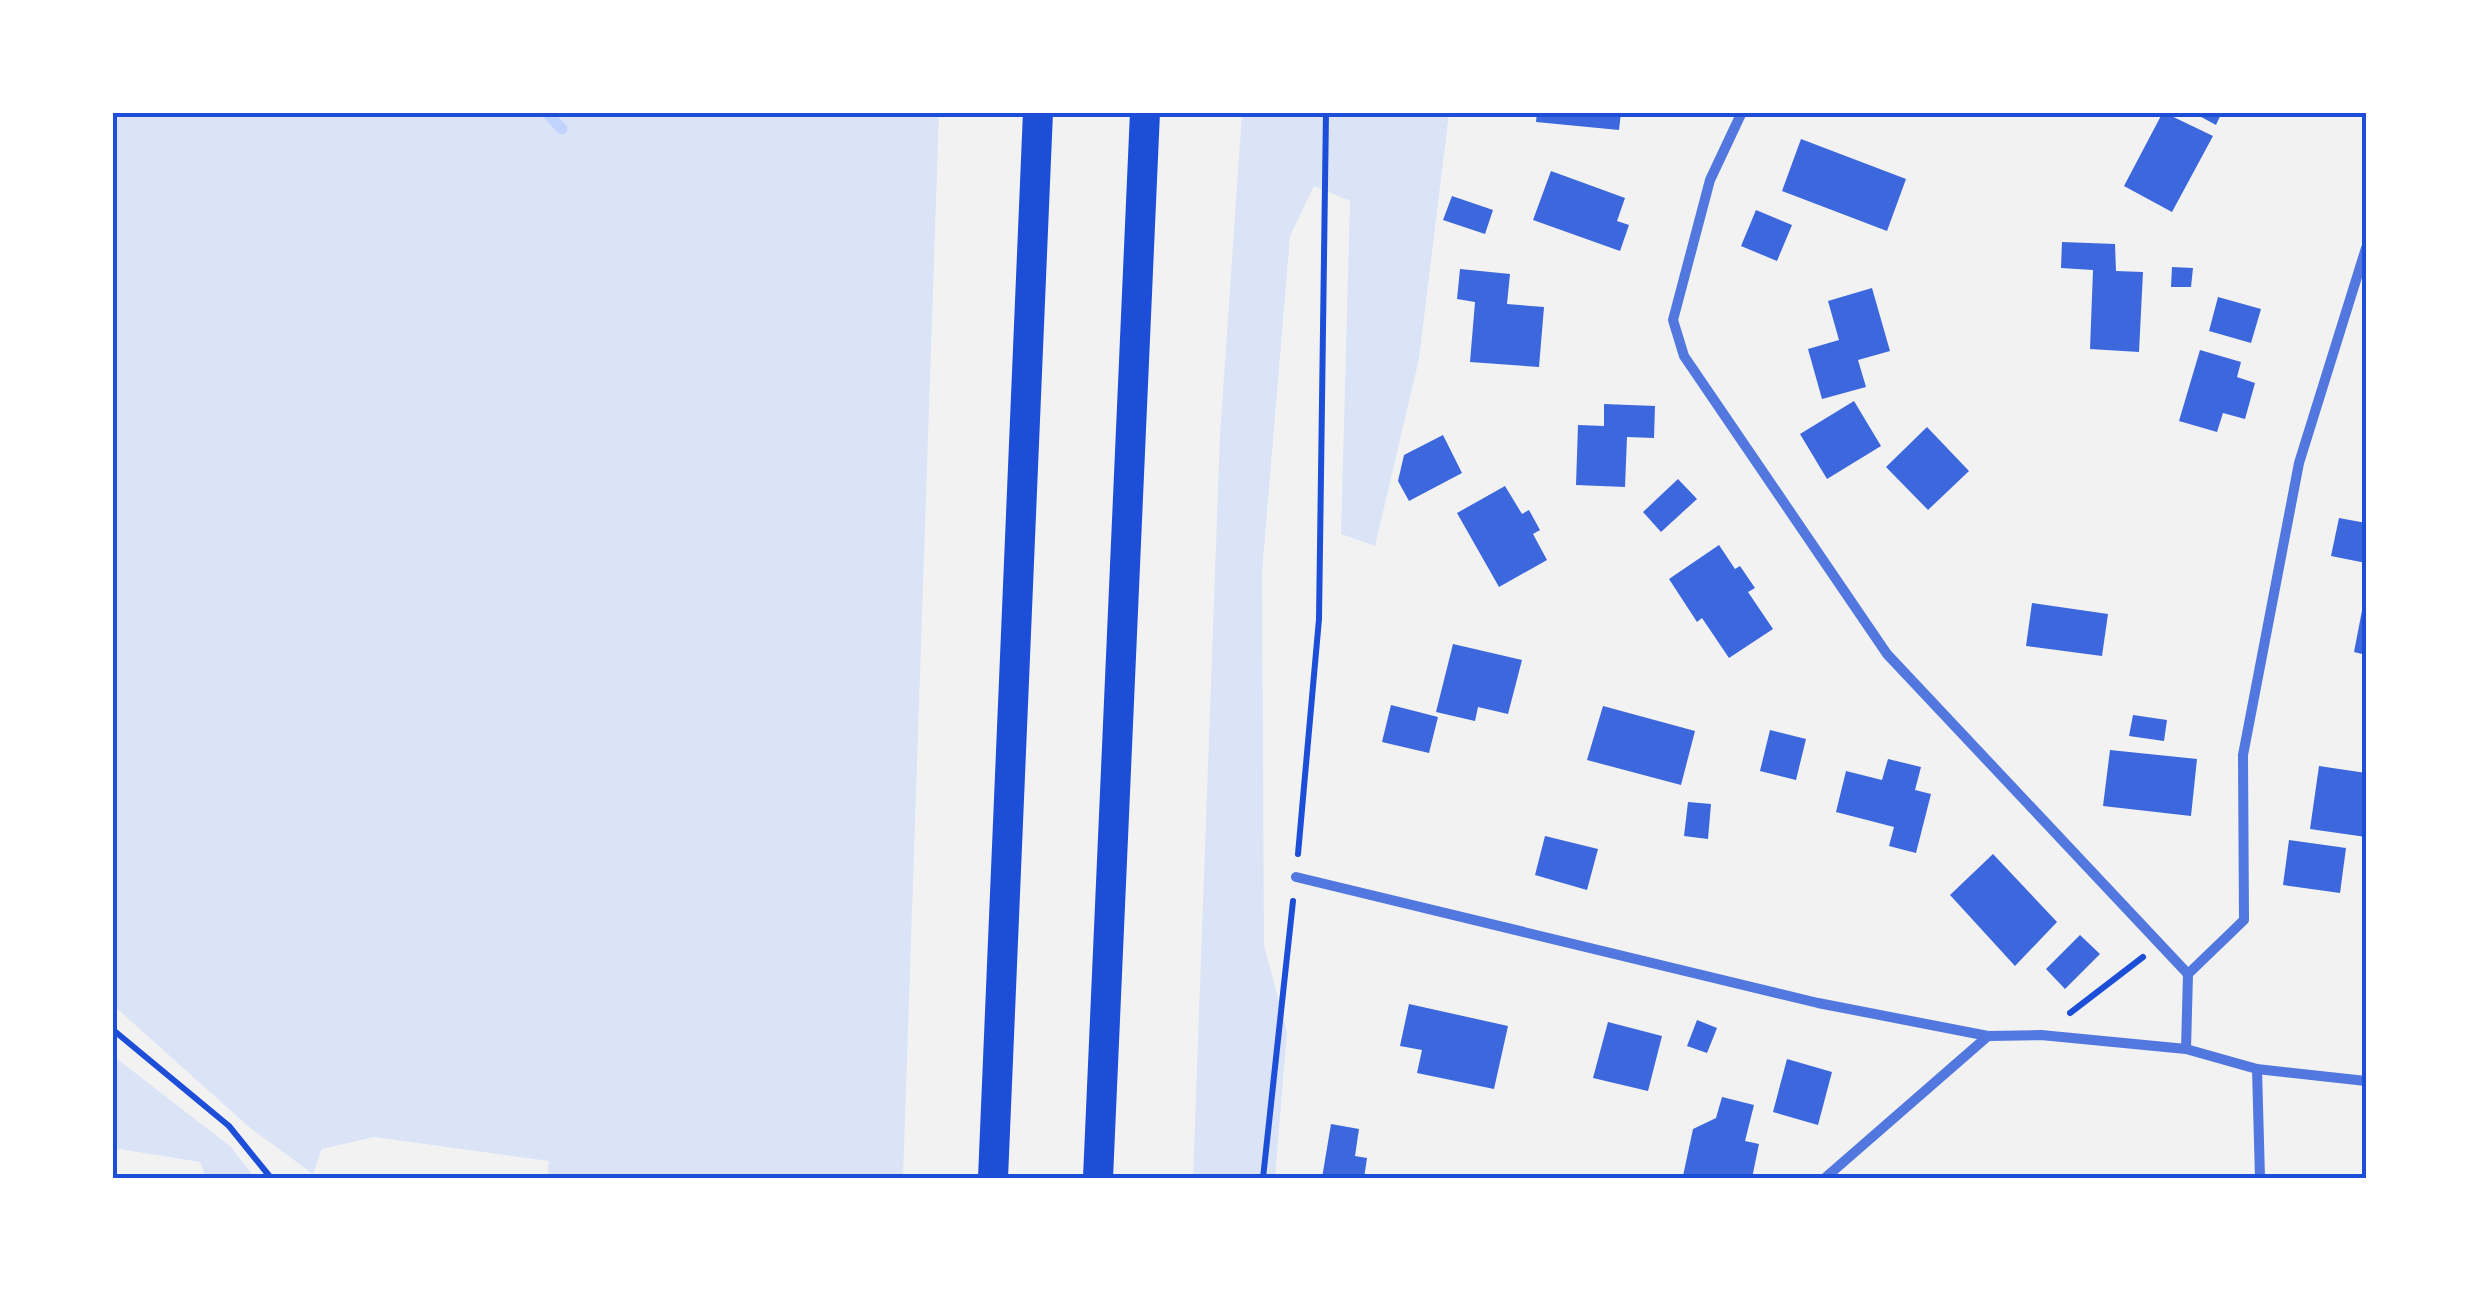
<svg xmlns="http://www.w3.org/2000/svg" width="2479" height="1291" font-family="Arial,sans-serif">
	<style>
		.green { fill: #dbe4f7 }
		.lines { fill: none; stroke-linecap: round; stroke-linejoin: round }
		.stream { stroke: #bfd3fe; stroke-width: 11 }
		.building { fill: #3d67dc }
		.path { stroke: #1d4ed8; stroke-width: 6 }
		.minor { stroke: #5277de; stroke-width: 10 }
		.motorway { stroke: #1d4ed8; stroke-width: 30 }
		.neatline { fill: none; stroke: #1d4ed8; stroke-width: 4 }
	</style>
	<rect width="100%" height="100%" fill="#f2f2f2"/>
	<path class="green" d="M 113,112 L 939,113 L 903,1178 L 547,1178 L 549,1161 L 374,1137 L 322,1149 L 313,1174 L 249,1127 L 113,1005 Z
		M 1242,113 L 1449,113 L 1419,359 L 1375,546 L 1341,534 L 1350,201 L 1314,186 L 1290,236 L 1262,573 L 1264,945 L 1287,1032 L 1275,1178 L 1193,1178 L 1220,435 Z
		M 112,1055 L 231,1147 L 255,1178 L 206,1178 L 200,1162 L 113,1148 Z"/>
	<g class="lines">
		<path class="stream" d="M 546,112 L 562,129"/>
	</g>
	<path class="building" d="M 1537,112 L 1621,112 L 1619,130 L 1536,122 Z
		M 2163,112 L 2213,136 L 2172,212 L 2124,186 Z
		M 2192,112 L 2222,112 L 2216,125 Z
		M 1801,139 L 1906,179 L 1887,231 L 1782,191 Z
		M 1551,171 L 1625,198 L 1617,221 L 1629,225 L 1620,251 L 1533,220 Z
		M 1452,196 L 1493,210 L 1485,234 L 1443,220 Z
		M 1756,210 L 1792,225 L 1777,261 L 1741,246 Z
		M 2062,242 L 2115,244 L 2116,271 L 2143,272 L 2139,352 L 2090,349 L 2093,270 L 2061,268 Z
		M 2172,267 L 2193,268 L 2191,287 L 2171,287 Z
		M 1460,269 L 1510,274 L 1507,304 L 1544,307 L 1539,367 L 1470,362 L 1475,302 L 1457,299 Z
		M 1872,288 L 1890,351 L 1858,360 L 1866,387 L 1822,399 L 1808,349 L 1839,340 L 1828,301 Z
		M 2218,297 L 2261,309 L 2251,343 L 2209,331 Z
		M 2200,350 L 2241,362 L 2237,377 L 2255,383 L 2245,419 L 2223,413 L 2217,432 L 2179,421 Z
		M 1854,401 L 1881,446 L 1827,479 L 1800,434 Z
		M 1604,404 L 1655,406 L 1654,438 L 1627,437 L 1625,487 L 1576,485 L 1578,425 L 1604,426 Z
		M 1927,427 L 1969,471 L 1928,510 L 1886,467 Z
		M 1443,435 L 1462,473 L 1409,501 L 1398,481 L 1404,455 Z
		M 1678,479 L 1697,499 L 1661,532 L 1643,512 Z
		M 1505,486 L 1522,514 L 1529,510 L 1540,530 L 1533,534 L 1547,560 L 1499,587 L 1457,513 Z
		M 2339,518 L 2366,523 L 2366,563 L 2331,556 Z
		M 1719,545 L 1735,569 L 1740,566 L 1755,588 L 1748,592 L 1773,629 L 1729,658 L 1702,618 L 1697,622 L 1669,579 Z
		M 2365,595 L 2366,595 L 2366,655 L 2354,652 Z
		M 2032,603 L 2108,614 L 2102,656 L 2026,646 Z
		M 1453,644 L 1522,660 L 1508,714 L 1478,707 L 1475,721 L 1436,712 Z
		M 1391,705 L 1438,717 L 1429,753 L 1382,742 Z
		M 1603,706 L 1695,731 L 1681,785 L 1587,760 Z
		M 2133,715 L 2167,720 L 2164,741 L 2129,736 Z
		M 1770,730 L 1806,739 L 1796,780 L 1760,771 Z
		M 2110,750 L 2197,759 L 2191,816 L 2103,806 Z
		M 1888,759 L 1921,767 L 1915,790 L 1931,794 L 1916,853 L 1889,846 L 1894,827 L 1836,812 L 1846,771 L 1882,780 Z
		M 2319,766 L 2366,773 L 2366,837 L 2310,829 Z
		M 1688,802 L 1711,804 L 1708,839 L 1684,836 Z
		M 1545,836 L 1598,849 L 1587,890 L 1535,875 Z
		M 2289,840 L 2346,848 L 2340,893 L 2283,885 Z
		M 1993,854 L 2057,922 L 2015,966 L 1950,895 Z
		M 2080,935 L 2100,954 L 2065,989 L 2046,969 Z
		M 1409,1004 L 1508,1026 L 1494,1089 L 1417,1073 L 1422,1050 L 1400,1046 Z
		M 1697,1020 L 1717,1028 L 1707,1053 L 1687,1046 Z
		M 1608,1022 L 1662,1036 L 1648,1091 L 1593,1078 Z
		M 1787,1059 L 1832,1072 L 1818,1125 L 1773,1112 Z
		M 1722,1097 L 1754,1105 L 1745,1141 L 1759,1144 L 1752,1178 L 1683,1176 L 1693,1129 L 1716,1118 Z
		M 1331,1124 L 1359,1129 L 1355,1156 L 1367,1158 L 1364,1178 L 1322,1178 Z"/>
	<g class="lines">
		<path class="path" d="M 1298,854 L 1319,619 L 1326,112
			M 2070,1013 L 2143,957
			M 112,1029 L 229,1126 L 271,1178
			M 1263,1178 L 1293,901"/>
		<path class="minor" d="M 1742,112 L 1710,180 L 1673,320 L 1684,356 L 1887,654 L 2188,974
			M 1296,877 L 1818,1003 L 1988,1036 L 2041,1035 L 2186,1049 L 2257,1069 L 2366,1081
			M 2186,1049 L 2188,974 L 2244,920 L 2243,755 L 2299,463 L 2366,248
			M 2257,1069 L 2260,1178
			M 1825,1178 L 1988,1036"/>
		<path class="motorway" d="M 993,1178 L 1038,112
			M 1098,1178 L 1145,112"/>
	</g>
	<rect width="2479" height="1291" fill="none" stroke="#ffffff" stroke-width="230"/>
	<rect x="115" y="115" width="2249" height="1061" class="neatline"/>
</svg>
